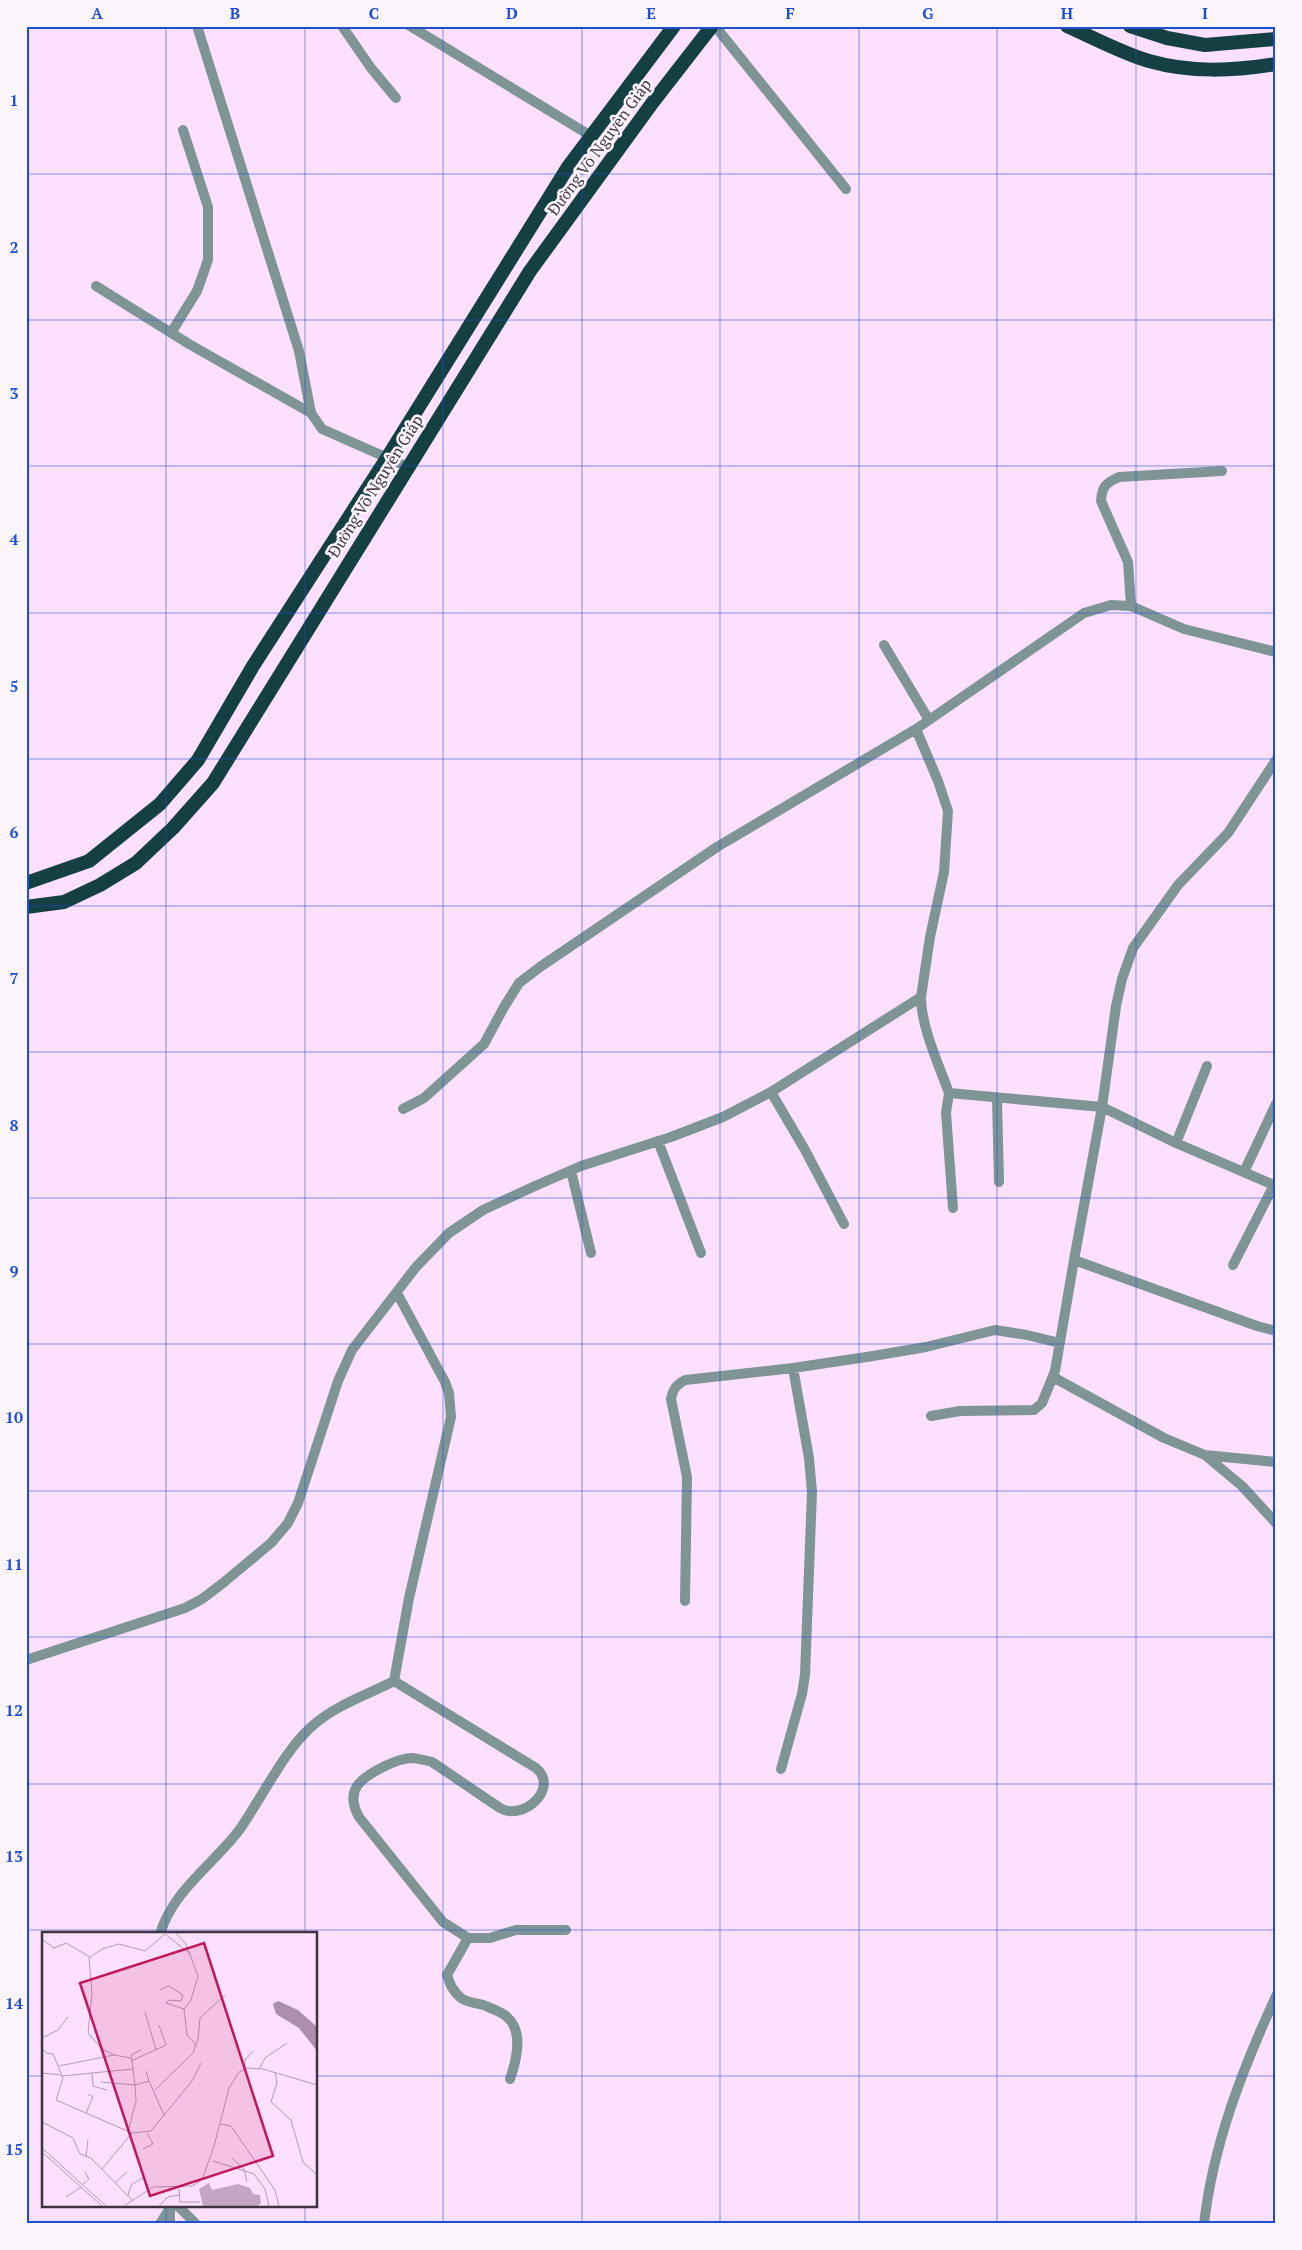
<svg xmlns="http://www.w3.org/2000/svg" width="1302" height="2250" font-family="'PT Serif',serif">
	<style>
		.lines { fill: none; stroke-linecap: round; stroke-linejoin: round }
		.service { stroke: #7e9495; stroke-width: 10 }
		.minor { stroke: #7e9495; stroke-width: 10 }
		.tertiary { stroke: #7e9495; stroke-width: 10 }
		.trunk { stroke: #144043; stroke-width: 14 }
		.grid { fill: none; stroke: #1d4ed8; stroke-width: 1; stroke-opacity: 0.55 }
		.labels { text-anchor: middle; stroke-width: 5; stroke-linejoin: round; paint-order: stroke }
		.street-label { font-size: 16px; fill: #3f333f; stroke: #fcf6fc }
		.inset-road { fill: none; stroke: #b19bb1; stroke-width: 1 }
		.view { fill: #c2185b; fill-opacity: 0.15; stroke: #c2185b; stroke-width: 2.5 }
		.inset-edge { fill: none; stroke: #3f333f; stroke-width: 2.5 }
		.neatline { fill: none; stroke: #1d4ed8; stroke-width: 2 }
		.grid-label { font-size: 16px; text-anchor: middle; font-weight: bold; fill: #1d4ed8 }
	</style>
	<rect width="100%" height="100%" fill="#fde0fd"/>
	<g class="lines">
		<path class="service" d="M 715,26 L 846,189
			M 96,286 L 189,344 L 311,413
			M 171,333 L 197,291 L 208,260 L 208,207 L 183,130
			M 468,1938 L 447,1975 C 450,1985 453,1991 461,1998 C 467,2003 479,2003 486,2006 C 492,2009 502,2012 507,2017 C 524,2031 516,2062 510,2079
			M 160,2224 L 170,2208"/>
		<path class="minor" d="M 342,26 L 371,68 L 396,98
			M 1131,606 L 1128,562 L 1101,501 C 1102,486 1106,483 1119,477 L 1222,471
			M 884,645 L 929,720
			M 916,729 L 938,781 L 948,811 L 944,872 L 930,937 L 921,997 C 921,1027 939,1065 949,1093
			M 1276,760 L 1228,833 L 1178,885 L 1133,948 L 1122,979 L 1116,1006 L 1102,1107 L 1176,1143 L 1276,1186
			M 771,1092 L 805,1150 L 844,1224
			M 997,1099 L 999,1182
			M 403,1109 L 424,1098 L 484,1044 L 504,1007 L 519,983 L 540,967 L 717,847 L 916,729 L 1084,613 L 1111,605 L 1131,606 L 1184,629 L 1276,652
			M 658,1141 L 701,1253
			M 1176,1143 L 1207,1066
			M 571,1171 L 591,1253
			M 1244,1172 L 1276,1104
			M 953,1208 L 946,1113 L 949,1093 L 1102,1107 L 1074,1260
			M 1233,1265 L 1274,1185
			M 1053,1377 L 1164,1438 L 1205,1455 L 1276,1462
			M 931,1416 L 960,1411 L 1034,1410 L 1042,1403 L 1055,1371 L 1074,1260 L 1257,1326 L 1276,1331
			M 1205,1455 L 1242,1486 L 1276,1523
			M 685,1601 L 687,1477 L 671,1399 C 673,1389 676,1385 685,1380 L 793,1368 L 873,1356 L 926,1347 L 995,1330 L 1027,1335 L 1060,1343
			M 26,1660 L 185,1608 L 202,1599 L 223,1583 L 271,1543 L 288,1523 L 298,1503 L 338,1381 L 352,1350 L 416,1267 L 449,1233 L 483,1210 L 535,1186 L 581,1166 L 671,1137 L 723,1117 L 771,1092 L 921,997
			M 394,1681 L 536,1768 C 560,1788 523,1822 500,1808 L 432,1762 C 426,1760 419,1759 413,1758 C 402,1758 393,1762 383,1767 C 361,1778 344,1790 359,1817 L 443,1922 L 468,1938 L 490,1938 L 516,1930 L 566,1930
			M 394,1681 L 409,1598 L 451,1417 L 449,1393 L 445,1382 L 397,1293
			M 781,1769 L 802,1694 L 805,1675 L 812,1492 L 809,1458 L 793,1368
			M 160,1934 C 173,1890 214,1864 240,1829 C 263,1796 286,1746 317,1722 C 339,1704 369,1694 394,1681
			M 170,2206 L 170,2224
			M 178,2206 L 196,2224
			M 1204,2224 C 1213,2144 1243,2068 1276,1996"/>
		<path class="tertiary" d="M 197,26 L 299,351 L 311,413 L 322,429 L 408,467
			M 410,26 L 591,136"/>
		<path class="trunk" d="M 1067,26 C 1092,37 1124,54 1149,61 C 1191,73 1233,71 1276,64
			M 1130,26 L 1167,38 L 1205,45 L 1276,39
			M 26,883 L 89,861 L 160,804 L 198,760 L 253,666 L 387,458 L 568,167 L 674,26
			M 26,907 L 64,902 L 100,885 L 136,863 L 173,828 L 213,783 L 530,271 L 653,102 L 712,26"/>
	</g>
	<path class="grid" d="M 166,26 L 166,1934M 305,26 L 305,1934M 443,26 L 443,2224M 582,26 L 582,2224M 720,26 L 720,2224M 859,26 L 859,2224M 997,26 L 997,2224M 1136,26 L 1136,2224M 26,174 L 1276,174M 26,320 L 1276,320M 26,466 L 1276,466M 26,613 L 1276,613M 26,759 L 1276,759M 26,906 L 1276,906M 26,1052 L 1276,1052M 26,1198 L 1276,1198M 26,1344 L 1276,1344M 26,1491 L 1276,1491M 26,1637 L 1276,1637M 26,1784 L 1276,1784M 26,1930 L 1276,1930M 26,2076 L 44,2076M 316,2076 L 1276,2076M 166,2206 L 166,2224M 305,2206 L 305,2224"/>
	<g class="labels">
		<g class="street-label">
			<text transform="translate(599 147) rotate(-54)" y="6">Đường Võ Nguyên Giáp</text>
			<text transform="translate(375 486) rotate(-58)" y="6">Đường Võ Nguyên Giáp</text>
		</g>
	</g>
	<g transform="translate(42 1932)">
		<rect width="275" height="275" fill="#fde0fd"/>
		<path d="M 167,251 L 170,258 L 196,252 L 208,256 L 211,262 L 218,263 L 219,271 L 216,274 L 161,274 L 157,257 Z" fill="#c4a5c4"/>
		<path d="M 236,69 L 256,78 L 274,94 L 275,119 L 257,96 L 234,82 L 231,72 Z" fill="#ad8ead"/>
		<path class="inset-road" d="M 134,1 L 144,12 L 156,44 L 149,68 L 142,77M 0,7 L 12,16 L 24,11 L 48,25M 118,58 L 127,54 L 141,63 L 139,69 L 127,68 L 124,71 L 142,77M 142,77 L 145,103 L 154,113M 103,80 L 114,118M 0,106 L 16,98 L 26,85M 0,116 L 4,121 L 11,122 L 21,146 L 14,168 L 90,201 L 60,237M 72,123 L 60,117 L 46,101 L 50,62 L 47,26 L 60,17 L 77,12 L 103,19 L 123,2 L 147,21M 89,129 L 124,113 L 117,93M 17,134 L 72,123 L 89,126M 91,137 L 93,153 L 107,149 L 104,139M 203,137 L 203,128 L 211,119M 217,137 L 223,126 L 245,111M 233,140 L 235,151 L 229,170 L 249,188 L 261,230 L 275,243M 0,141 L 19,143M 50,141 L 51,154 L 65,158M 20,144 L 91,137 L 89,123 L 99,118M 107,149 L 122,183M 59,150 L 93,153 L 94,169 L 86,200M 113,158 L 151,121 L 156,107 L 158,86 L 183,63M 44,181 L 51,165 L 46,162M 0,190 L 31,206 L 38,222 L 49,226 L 91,269M 178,192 L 189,194 L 233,258 L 237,274M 90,201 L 109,199 L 150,149 L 159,131M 0,216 L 64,274M 101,217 L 111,212 L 105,201M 0,220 L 60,274M 44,224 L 46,208M 190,226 L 202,237 L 205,250M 171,229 L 212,242 L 223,257 L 227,274M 73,251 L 85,240M 40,253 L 47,247 L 43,240M 137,257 L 138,270 L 158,270M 86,264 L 89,253 L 102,245M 24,265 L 39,255M 82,274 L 111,255 L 150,254 L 160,248 L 172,214 L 187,156 L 197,140 L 206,136 L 221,137 L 275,153M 117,274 L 126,265 L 137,263"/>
		<path class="view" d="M 162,11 L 231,224 L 108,264 L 38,51 Z"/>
		<rect width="275" height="275" class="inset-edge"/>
	</g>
	<rect width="1302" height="2250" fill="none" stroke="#fcf6fc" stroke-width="55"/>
	<rect x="28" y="28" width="1246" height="2194" class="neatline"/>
	<g class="grid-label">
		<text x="97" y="19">A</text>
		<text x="235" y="19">B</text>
		<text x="374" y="19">C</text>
		<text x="512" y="19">D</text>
		<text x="651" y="19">E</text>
		<text x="790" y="19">F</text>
		<text x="928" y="19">G</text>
		<text x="1067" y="19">H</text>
		<text x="1205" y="19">I</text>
		<text x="14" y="106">1</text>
		<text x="14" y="253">2</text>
		<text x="14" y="399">3</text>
		<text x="14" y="545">4</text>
		<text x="14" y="692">5</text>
		<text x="14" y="838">6</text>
		<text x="14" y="984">7</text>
		<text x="14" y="1131">8</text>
		<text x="14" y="1277">9</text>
		<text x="14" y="1423">10</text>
		<text x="14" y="1570">11</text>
		<text x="14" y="1716">12</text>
		<text x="14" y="1862">13</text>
		<text x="14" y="2009">14</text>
		<text x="14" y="2155">15</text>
	</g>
</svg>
